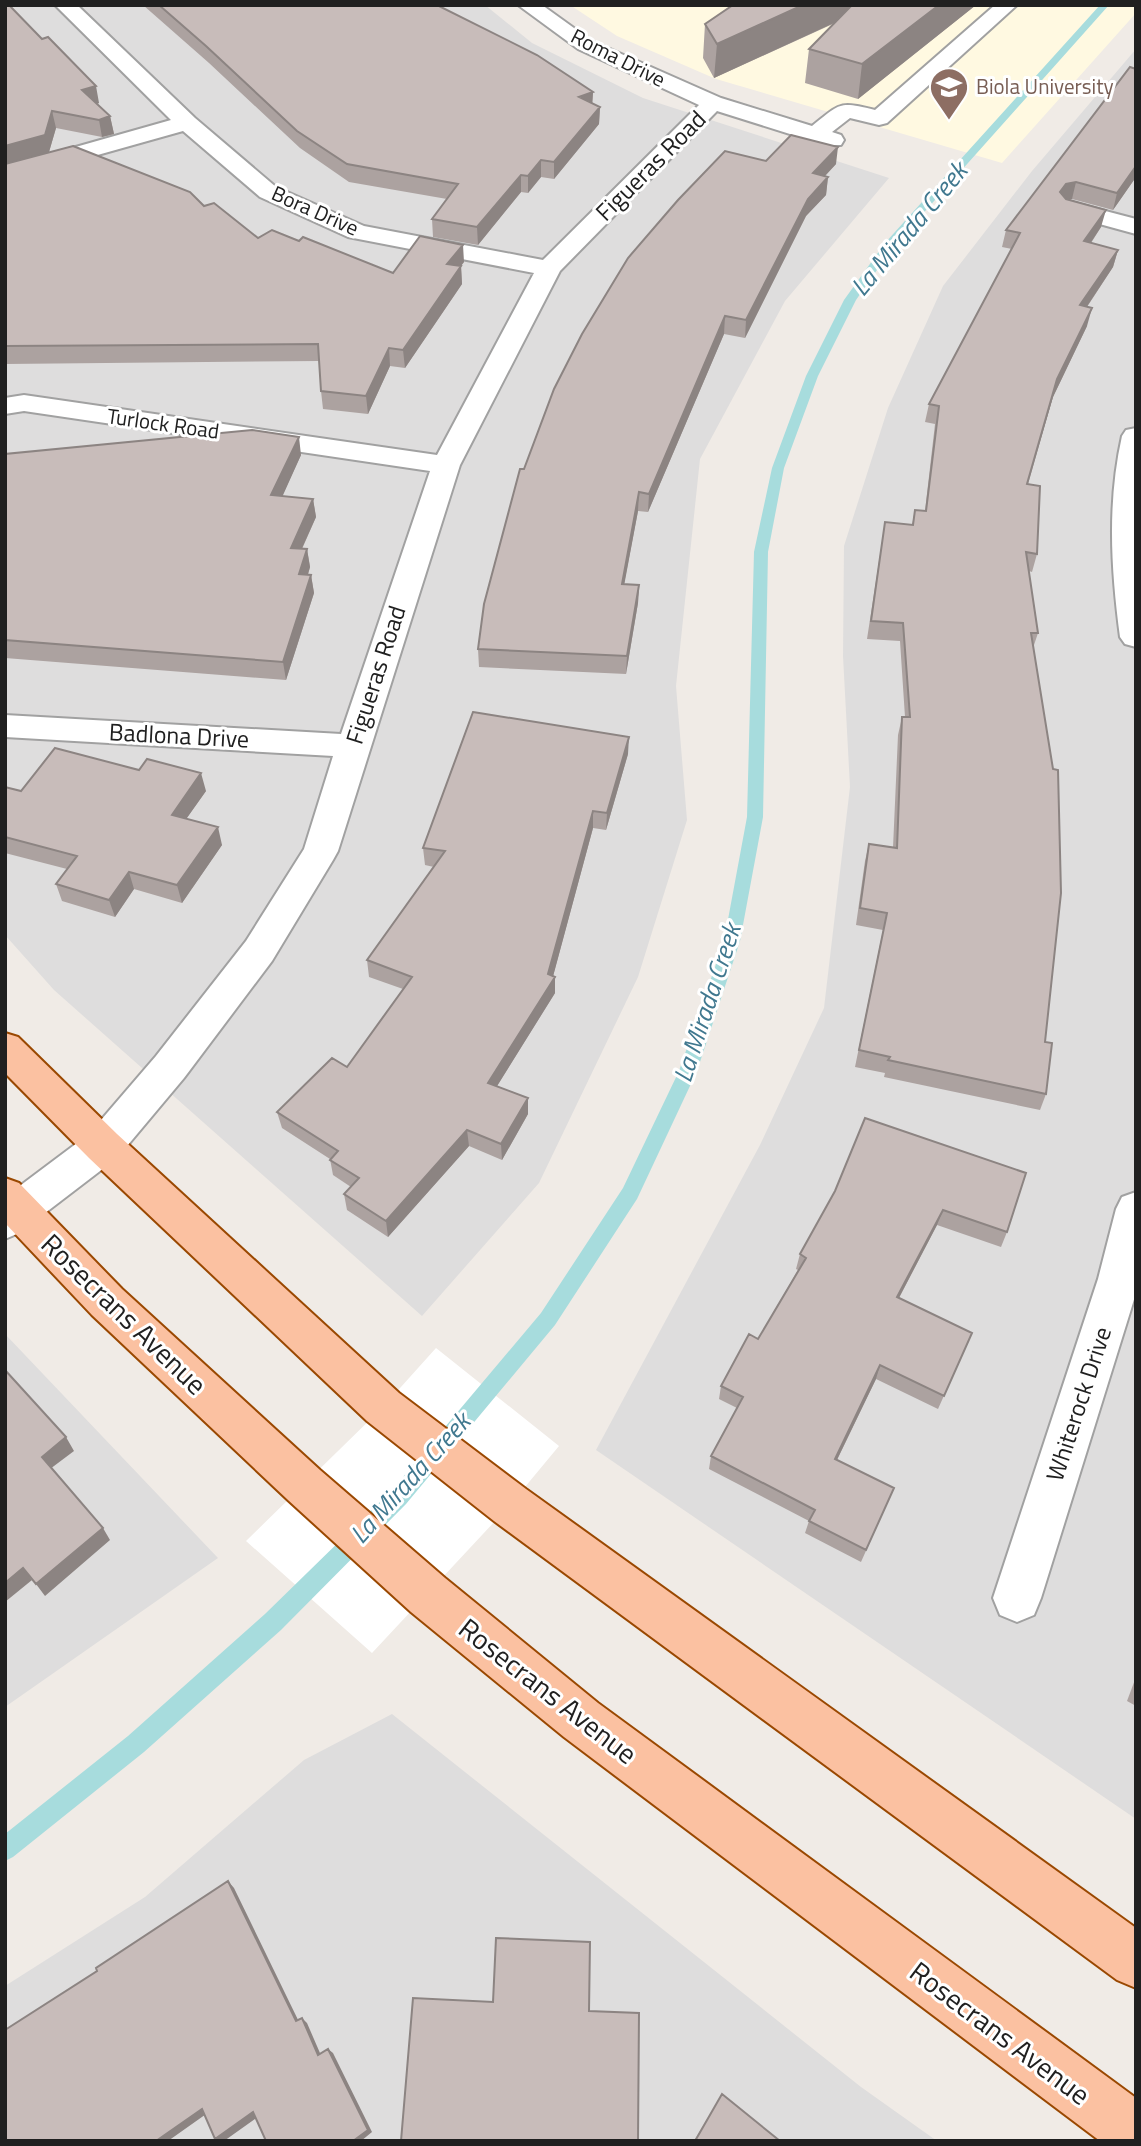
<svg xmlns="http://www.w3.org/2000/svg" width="1141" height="2146" font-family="'Titillium Web',sans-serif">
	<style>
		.residential { fill: #dedddd }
		.education { fill: #fff9e1 }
		.pier { fill: #fff }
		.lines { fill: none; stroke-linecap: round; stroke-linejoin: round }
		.stream { fill: #a7dcdd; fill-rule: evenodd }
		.minor-casing { stroke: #a1a1a1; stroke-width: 4 }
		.primary-casing { stroke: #9a4801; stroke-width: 4 }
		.minor { fill: #fff; fill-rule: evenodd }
		.primary { fill: #fbc1a1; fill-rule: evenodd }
		.wall { fill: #aca2a0 }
		.shaded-wall { fill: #8c8482 }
		.building { fill: #c8bcba; stroke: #8c8482; stroke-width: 2 }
		.labels { text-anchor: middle; stroke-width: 6; stroke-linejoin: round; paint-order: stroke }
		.far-street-label { font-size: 21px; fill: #202020; stroke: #fff }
		.far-education-label { font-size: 21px; fill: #785e54; stroke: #fff; text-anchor: start }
		.street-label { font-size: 24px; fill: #202020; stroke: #fff }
		.water-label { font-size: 26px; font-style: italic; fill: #40788f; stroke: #fff }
		.near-street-label { font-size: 28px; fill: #202020; stroke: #fff }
	</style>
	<rect width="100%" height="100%" fill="#f0ebe6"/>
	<path class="residential" d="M 5,5 L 485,5 L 532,43 L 643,98 L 889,178 L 785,301 L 700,459 L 676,686 L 687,820 L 638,977 L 539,1183 L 422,1316 L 54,990 L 5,935 Z
		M 1136,49 L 1136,1819 L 596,1450 L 760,1145 L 824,1008 L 850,787 L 843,656 L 844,546 L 888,408 L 943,286 L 1032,171 Z
		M 5,1334 L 218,1558 L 5,1707 Z
		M 392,1714 L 861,2087 L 937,2141 L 5,2141 L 5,1986 L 145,1897 L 304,1760 Z"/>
	<path class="education" d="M 570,5 L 1136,5 L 1136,13 L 1002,163 L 716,79 L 617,36 Z"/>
	<path class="pier" d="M 436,1348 L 559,1446 L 510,1505 L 372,1653 L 246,1541 L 383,1407 Z"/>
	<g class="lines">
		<path class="stream" d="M 1100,5 L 1109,5 L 893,247 L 856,300 L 818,376 L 784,468 L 768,552 L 763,817 L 740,941 L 697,1071 L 637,1199 L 555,1325 L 406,1504 L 281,1630 L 144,1752 L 13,1857 L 5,1861 L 5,1834 L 128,1736 L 265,1614 L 392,1490 L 541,1313 L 623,1188 L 679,1071 L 724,941 L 747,817 L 754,552 L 772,468 L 806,376 L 844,300 L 885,243 Z"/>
		<g class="minor-casing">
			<path id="minor" d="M 55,5 L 77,5 L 195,118 L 276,187 L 364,226 L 543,260 L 699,105 L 578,49 L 518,5 L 542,5 L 592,41 L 721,98 L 812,126 C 841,103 838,101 875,110 L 995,5 L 1017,5 L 887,123 L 879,125 L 850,118 L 832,132 L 841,135 L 844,140 L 841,145 L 825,145 L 717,111 L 560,271 L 460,465 L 338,851 L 333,860 L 272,961 L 184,1078 L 117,1158 L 19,1233 L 5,1239 L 5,1197 L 89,1134 L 156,1056 L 246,941 L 304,849 L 333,756 L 5,737 L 5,715 L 341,734 L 430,471 L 24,411 L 5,414 L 5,398 L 24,395 L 437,455 L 534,273 L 348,237 L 260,197 L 183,131 L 5,181 L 5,167 L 171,120 Z
				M 1071,202 L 1136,219 L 1136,234 L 1063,214 L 1059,209 L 1063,204 Z
				M 1136,428 L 1136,647 L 1125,644 L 1120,637 C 1111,569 1107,503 1122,436 L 1126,430 Z
				M 1136,1192 L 1136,1293 L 1041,1598 L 1034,1615 L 1017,1622 L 1000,1615 L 993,1598 L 1098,1279 L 1116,1209 L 1122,1197 Z"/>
		</g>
		<g class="primary-casing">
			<path id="primary" d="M 5,1033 L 18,1037 L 117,1134 L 399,1393 L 526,1489 L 1136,1928 L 1136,1988 L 1117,1980 L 494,1521 L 367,1421 L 89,1158 L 5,1073 Z
				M 5,1178 L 19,1183 L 122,1289 L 320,1470 L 445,1578 L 598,1703 L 1136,2098 L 1136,2141 L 1100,2141 L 564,1737 L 411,1612 L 288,1500 L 92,1315 L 5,1223 Z"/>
		</g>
		<use href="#minor" class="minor"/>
		<use href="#primary" class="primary"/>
	</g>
	<path class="wall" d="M 5,5 L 99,103 L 97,104 L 110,116 L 114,134 L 102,137 L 56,128 L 49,152 L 25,159 L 204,206 L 258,238 L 299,241 L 393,273 L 464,262 L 461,266 L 462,284 L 405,368 L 390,366 L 368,414 L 323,409 L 321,391 L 319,361 L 5,364 Z
		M 143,5 L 437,5 L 593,92 L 592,104 L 600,107 L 599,124 L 554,179 L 541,177 L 528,193 L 521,192 L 478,245 L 433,237 L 432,219 L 447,199 L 349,182 L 300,148 L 209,63 Z
		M 733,5 L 976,5 L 858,99 L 805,83 L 809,49 L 835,23 L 714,78 L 703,58 L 705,24 Z
		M 1136,69 L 1136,177 L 1113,210 L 1072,199 L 1070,200 L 1101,227 L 1091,243 L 1118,250 L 1113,267 L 1087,307 L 1087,326 L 1053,397 L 1028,484 L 1037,554 L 1032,572 L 1029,571 L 1038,633 L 1033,648 L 1046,1094 L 1040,1110 L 884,1077 L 885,1073 L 855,1067 L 883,930 L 856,925 L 865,861 L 869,844 L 893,848 L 898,735 L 902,717 L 905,717 L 900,641 L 867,639 L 885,522 L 912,525 L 915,510 L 925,511 L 935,424 L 925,422 L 929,404 L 1012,249 L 1002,247 L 1006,230 Z
		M 766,161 L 836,164 L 825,176 L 828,177 L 826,195 L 806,216 L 745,338 L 724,334 L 648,512 L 638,511 L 624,584 L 639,585 L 638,603 L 626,674 L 479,667 L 478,649 L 524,469 Z
		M 5,443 L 7,450 L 7,454 L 301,455 L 282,496 L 313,499 L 316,517 L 302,549 L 307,549 L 310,567 L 308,575 L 311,575 L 314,593 L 286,680 L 5,658 Z
		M 628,754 L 606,830 L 593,828 L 553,976 L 555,993 L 497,1086 L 528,1098 L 528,1114 L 502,1160 L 469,1146 L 388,1237 L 347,1210 L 344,1194 L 351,1187 L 333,1175 L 330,1159 L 282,1128 L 277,1112 L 347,1067 L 403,989 L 369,977 L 367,960 L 434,867 L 425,865 L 423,848 Z
		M 5,787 L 21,791 L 206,791 L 186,819 L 222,845 L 182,903 L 134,889 L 115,917 L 62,901 L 56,884 L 67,869 L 5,853 Z
		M 865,1118 L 1007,1232 L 1001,1247 L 937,1225 L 899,1298 L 972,1333 L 938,1409 L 876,1379 L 837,1460 L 894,1488 L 861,1562 L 805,1533 L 809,1521 L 709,1469 L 711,1456 L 737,1408 L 719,1399 L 721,1386 L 758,1339 L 798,1270 L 796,1269 L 800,1254 L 835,1191 Z
		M 1136,1677 L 1136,1706 L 1127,1701 Z
		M 722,2094 L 780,2141 L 694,2141 Z"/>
	<path class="shaded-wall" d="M 803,5 L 873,5 L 714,78 L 717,44 Z
		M 939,5 L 976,5 L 858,99 L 862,64 Z
		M 96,86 L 99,103 L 86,106 L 82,90 Z
		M 593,92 L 592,109 L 579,97 Z
		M 600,107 L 599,124 L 554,179 L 554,162 Z
		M 52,111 L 56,128 L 49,152 L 5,165 L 5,146 Z
		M 110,116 L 114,134 L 102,137 L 99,120 Z
		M 838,147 L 836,164 L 811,191 L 813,173 Z
		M 541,160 L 541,177 L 528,193 L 528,176 Z
		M 1136,166 L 1136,177 L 1113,210 L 1117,193 Z
		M 521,175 L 521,192 L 478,245 L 477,227 Z
		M 828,177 L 826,195 L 806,216 L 745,338 L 746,320 L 808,199 Z
		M 1076,182 L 1072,199 L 1062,201 L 1060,192 L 1066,184 Z
		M 1106,210 L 1101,227 L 1080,259 L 1084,241 Z
		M 463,245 L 464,262 L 448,282 L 447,264 Z
		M 1118,250 L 1113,267 L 1076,323 L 1080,305 Z
		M 461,266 L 462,284 L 405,368 L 403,350 Z
		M 1092,308 L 1087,326 L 1053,397 L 1022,502 L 1057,379 Z
		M 725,316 L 724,334 L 648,512 L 649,494 Z
		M 389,348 L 390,366 L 368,414 L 366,396 Z
		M 299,437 L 301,455 L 275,513 L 271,495 Z
		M 5,443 L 7,450 L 6,473 L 5,470 Z
		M 639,492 L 638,511 L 621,602 L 622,584 Z
		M 313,499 L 316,517 L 294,566 L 291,548 Z
		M 307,549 L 310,567 L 302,593 L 299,574 Z
		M 311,575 L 314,593 L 286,680 L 283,662 Z
		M 639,585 L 638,603 L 626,674 L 627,656 Z
		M 629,737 L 628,754 L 606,830 L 607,813 Z
		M 201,773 L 206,791 L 177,832 L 172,815 Z
		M 593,811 L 593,828 L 551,984 L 555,977 L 555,993 L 489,1099 L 488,1083 L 548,974 Z
		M 218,827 L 222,845 L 182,903 L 177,885 Z
		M 129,872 L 134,889 L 115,917 L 109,900 Z
		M 528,1098 L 528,1114 L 502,1160 L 501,1144 Z
		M 467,1130 L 469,1146 L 388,1237 L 386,1221 Z
		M 943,1210 L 937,1225 L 892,1311 L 897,1297 Z
		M 880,1365 L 876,1379 L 831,1472 L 835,1459 Z
		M 66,1437 L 74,1451 L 50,1469 L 42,1457 Z
		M 103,1528 L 110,1540 L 45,1596 L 36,1584 Z
		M 23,1568 L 32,1580 L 5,1602 L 5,1583 Z
		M 228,1881 L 234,1888 L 301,2026 L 296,2021 Z
		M 302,2018 L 307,2023 L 323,2060 L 318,2055 Z
		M 328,2049 L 333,2053 L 372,2132 L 361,2141 L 353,2141 Z
		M 202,2109 L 209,2112 L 168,2141 L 156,2141 Z
		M 253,2112 L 259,2116 L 224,2141 L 215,2139 Z"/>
	<path class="building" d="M 5,5 L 9,5 L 42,39 L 48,37 L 96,86 L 82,90 L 110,116 L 99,120 L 52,111 L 45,135 L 5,146 Z
		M 159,5 L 437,5 L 537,55 L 593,92 L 579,97 L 600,107 L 554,162 L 541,160 L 528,176 L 521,175 L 477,227 L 432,219 L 458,184 L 347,164 L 297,131 L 206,46 Z
		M 733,5 L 803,5 L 717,44 L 705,24 Z
		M 852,5 L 939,5 L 862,64 L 809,49 Z
		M 1130,67 L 1136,69 L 1136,166 L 1117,193 L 1076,182 L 1066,184 L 1060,192 L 1066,199 L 1106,210 L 1084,241 L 1118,250 L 1080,305 L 1092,308 L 1057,379 L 1027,484 L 1040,486 L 1037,554 L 1026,552 L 1038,633 L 1031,633 L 1053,769 L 1058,770 L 1061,893 L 1045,1042 L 1052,1043 L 1046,1094 L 888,1060 L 890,1057 L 859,1050 L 887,913 L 860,908 L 869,844 L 897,848 L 902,717 L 910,717 L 903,623 L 871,621 L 885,522 L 913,525 L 915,510 L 926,511 L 939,406 L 929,404 L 1020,233 L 1006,230 Z
		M 791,135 L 838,147 L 813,173 L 828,177 L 808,199 L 746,320 L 725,316 L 649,494 L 639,492 L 622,584 L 639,585 L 627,656 L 478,649 L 484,604 L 520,469 L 524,469 L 554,389 L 582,334 L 628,258 L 678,200 L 725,151 L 766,161 Z
		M 73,146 L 190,192 L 204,206 L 214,203 L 258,238 L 272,230 L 299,241 L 303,237 L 393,273 L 420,236 L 463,245 L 447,264 L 461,266 L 403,350 L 389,348 L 366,396 L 321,391 L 318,344 L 5,346 L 5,164 Z
		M 252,430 L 299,437 L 271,495 L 313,499 L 291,548 L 307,549 L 299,574 L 311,575 L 283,662 L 5,640 L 5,454 Z
		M 473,712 L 629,737 L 607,813 L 593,811 L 548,974 L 555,977 L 488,1083 L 528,1098 L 501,1144 L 467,1130 L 386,1221 L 344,1194 L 359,1178 L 330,1160 L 338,1151 L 277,1112 L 332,1058 L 347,1067 L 412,977 L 367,960 L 445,851 L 423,848 Z
		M 55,748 L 139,770 L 147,759 L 201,773 L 172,815 L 218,827 L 177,885 L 129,872 L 109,900 L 56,884 L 77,856 L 5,837 L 5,787 L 21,791 Z
		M 865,1118 L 1026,1173 L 1007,1232 L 943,1210 L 897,1297 L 972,1333 L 944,1396 L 880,1365 L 835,1459 L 894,1488 L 866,1550 L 809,1521 L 815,1510 L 711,1456 L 743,1397 L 721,1386 L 749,1334 L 758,1339 L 806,1258 L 800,1254 L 835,1191 Z
		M 5,1370 L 66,1437 L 42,1457 L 103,1528 L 36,1584 L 23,1568 L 5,1583 Z
		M 228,1881 L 296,2021 L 302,2018 L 318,2055 L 328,2049 L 368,2130 L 353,2141 L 266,2141 L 253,2112 L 215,2139 L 202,2109 L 156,2141 L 5,2141 L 5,2030 L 97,1971 L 96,1968 Z
		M 496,1938 L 590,1942 L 589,2011 L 639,2013 L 638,2141 L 401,2141 L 413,1998 L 493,2002 Z
		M 722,2094 L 780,2141 L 695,2141 Z"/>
	<defs>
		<g id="university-pin" transform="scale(2.0125)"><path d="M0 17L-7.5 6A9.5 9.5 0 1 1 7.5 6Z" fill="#8d6e63" stroke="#fff"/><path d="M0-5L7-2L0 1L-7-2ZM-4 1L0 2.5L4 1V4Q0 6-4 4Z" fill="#fff"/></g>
	</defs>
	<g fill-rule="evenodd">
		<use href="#university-pin" x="949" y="87"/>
	</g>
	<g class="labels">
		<g class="far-street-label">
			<text transform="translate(618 58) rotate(27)" y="7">Roma Drive</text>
			<text transform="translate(315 211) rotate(24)" y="7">Bora Drive</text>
			<text transform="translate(163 424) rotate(8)" y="7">Turlock Road</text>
		</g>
		<g class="far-education-label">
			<text x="976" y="94">Biola University</text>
		</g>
		<g class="street-label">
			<text transform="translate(651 166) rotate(-45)" y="8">Figueras Road</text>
			<text transform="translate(376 675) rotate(-72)" y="8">Figueras Road</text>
			<text transform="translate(179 736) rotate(3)" y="8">Badlona Drive</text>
			<text transform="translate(1079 1404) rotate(-72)" y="8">Whiterock Drive</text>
		</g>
		<g class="water-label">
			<text transform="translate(909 229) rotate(-50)" y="9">La Mirada Creek</text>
			<text transform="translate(707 1003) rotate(-72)" y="9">La Mirada Creek</text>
			<text transform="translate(410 1478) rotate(-48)" y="9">La Mirada Creek</text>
		</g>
		<g class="near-street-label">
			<text transform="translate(124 1314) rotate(44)" y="10">Rosecrans Avenue</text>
			<text transform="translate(548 1691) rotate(38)" y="10">Rosecrans Avenue</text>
			<text transform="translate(1000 2033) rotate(37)" y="10">Rosecrans Avenue</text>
		</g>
	</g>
	<rect width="1141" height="2146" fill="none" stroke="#202020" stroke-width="14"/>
</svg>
